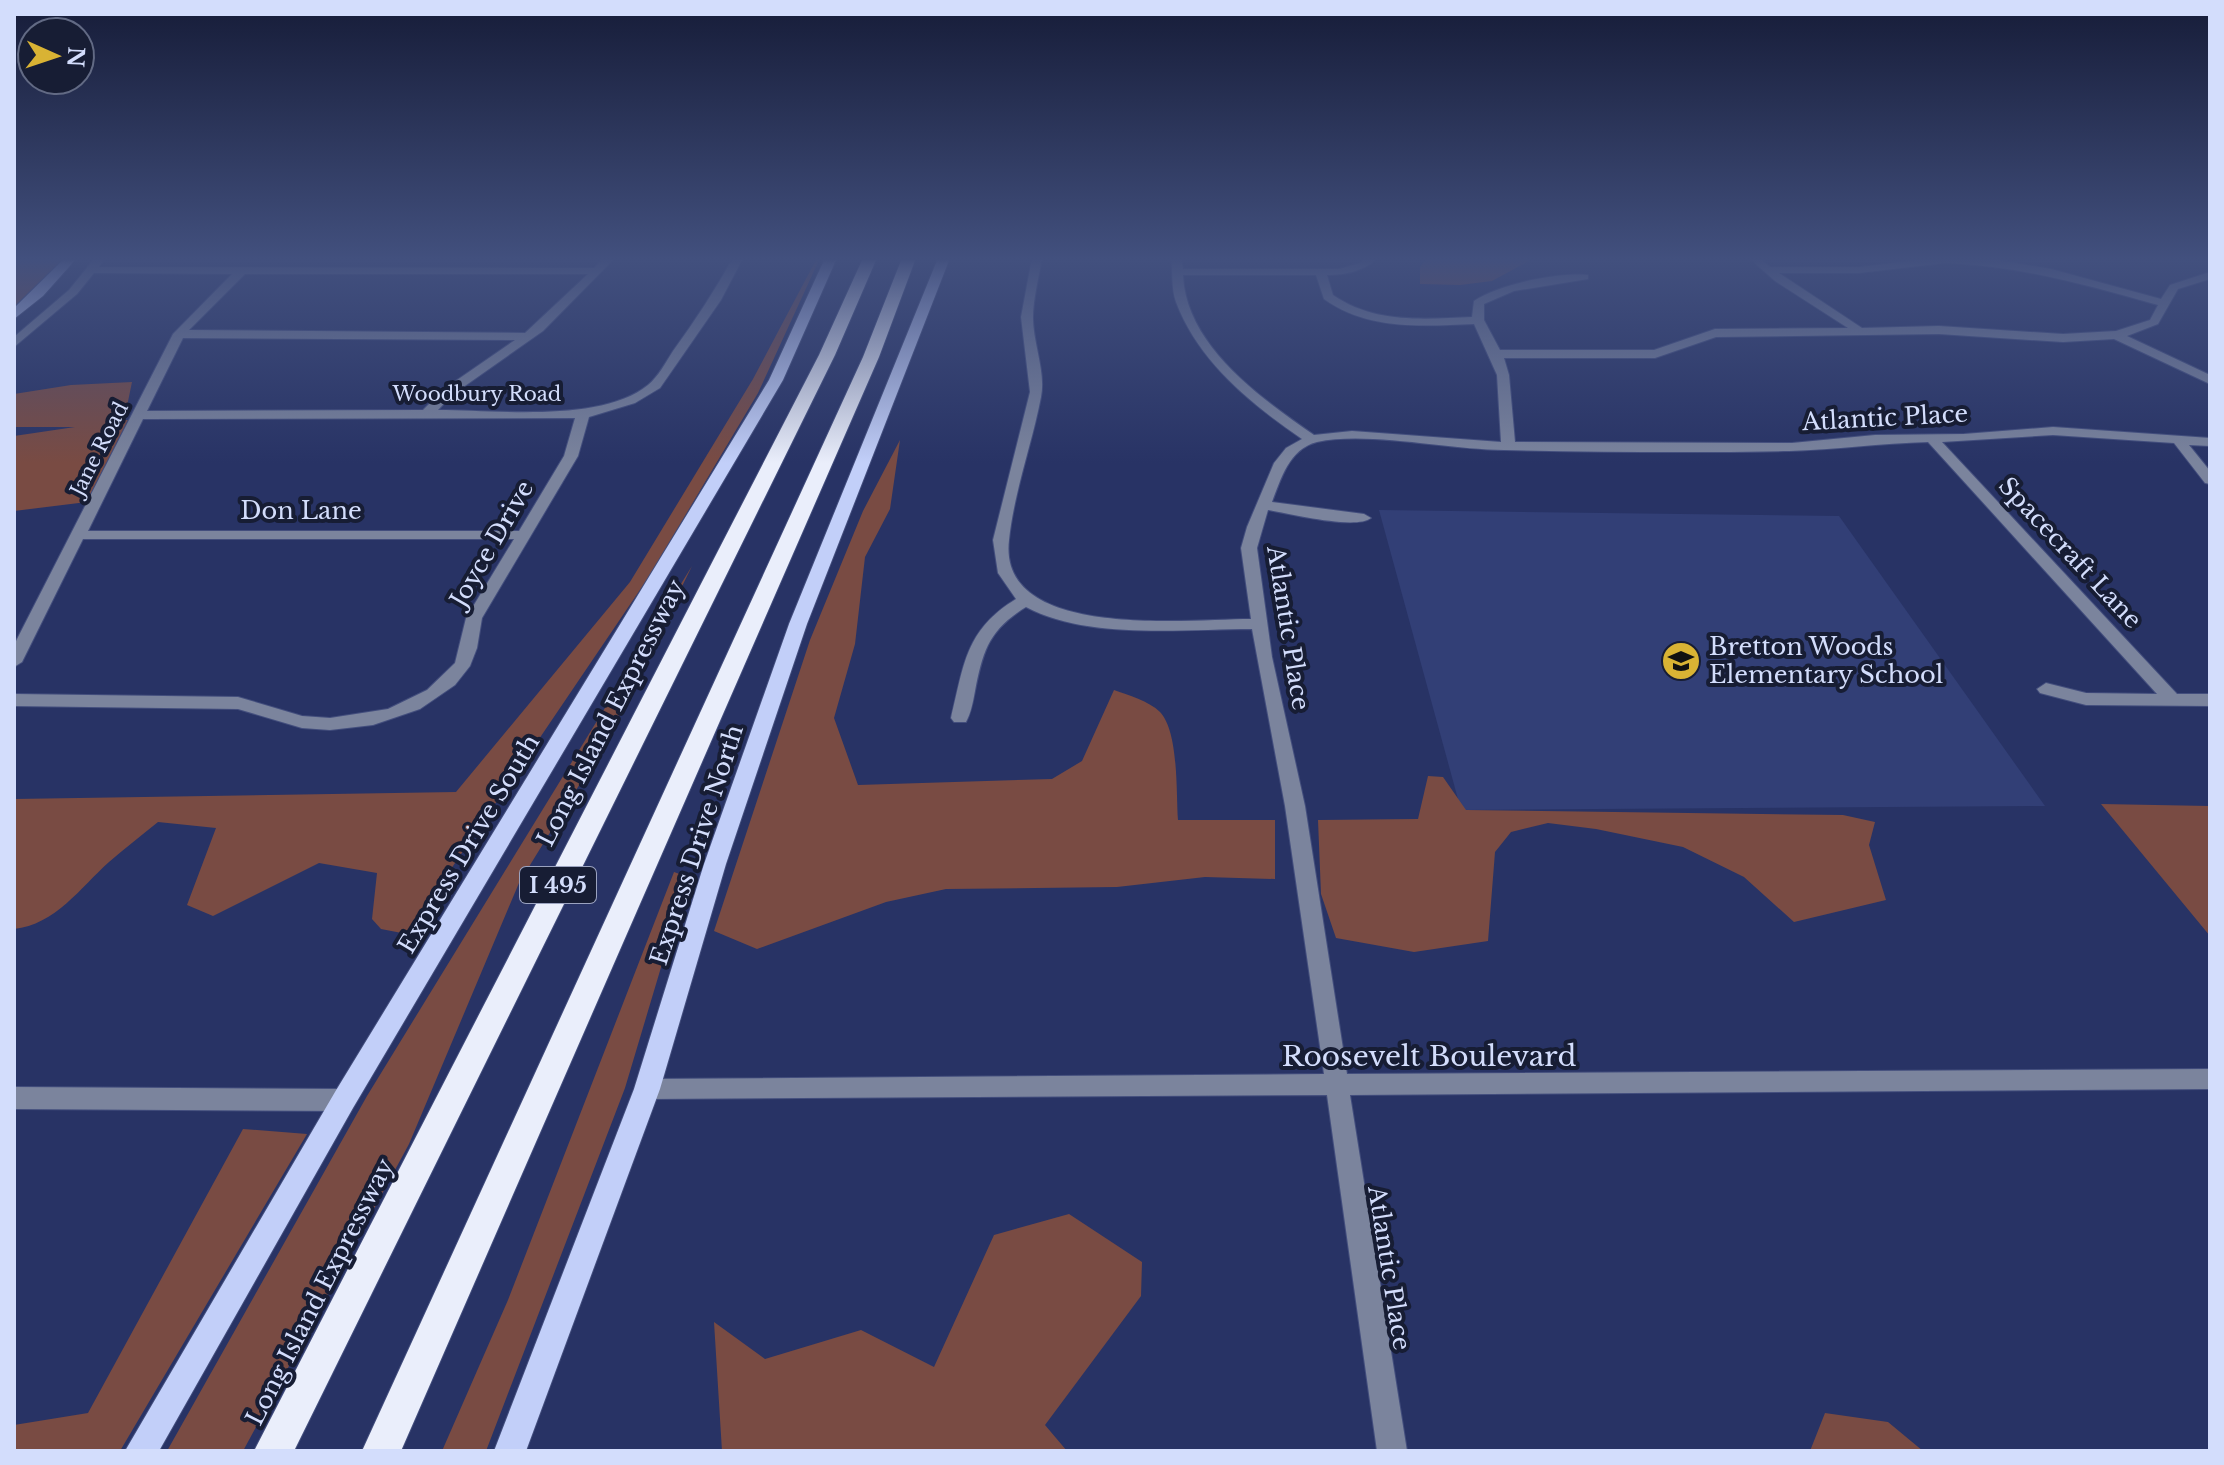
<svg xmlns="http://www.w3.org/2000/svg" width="2224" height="1465" font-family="'Libre Baskerville',serif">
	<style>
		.built { fill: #323f76 }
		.green { fill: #794b43 }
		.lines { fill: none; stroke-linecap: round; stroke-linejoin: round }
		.minor-casing { stroke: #434e7d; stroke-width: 2 }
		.major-casing { stroke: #434e7d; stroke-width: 2 }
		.highway-casing { stroke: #434e7d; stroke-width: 2 }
		.minor { fill: #7b849d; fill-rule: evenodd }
		.major { fill: #c2cff9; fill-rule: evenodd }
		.highway { fill: #eaeefb; fill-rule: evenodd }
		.labels { text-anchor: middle; stroke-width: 8; stroke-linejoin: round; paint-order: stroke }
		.far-street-label { font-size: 20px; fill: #d3ddfc; stroke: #171d34 }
		.shield { fill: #171d34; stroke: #9ba3c0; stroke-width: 2 }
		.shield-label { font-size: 22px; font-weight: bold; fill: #d3ddfc }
		.street-label { font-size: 24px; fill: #d3ddfc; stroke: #171d34 }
		.poi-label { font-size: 24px; fill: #d3ddfc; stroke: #171d34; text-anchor: start }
		.near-street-label { font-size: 28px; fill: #d3ddfc; stroke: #171d34 }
	</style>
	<rect width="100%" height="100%" fill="#283365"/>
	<path class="built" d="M 1379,510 L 1839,516 L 2045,806 L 1461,810 Z"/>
	<path class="green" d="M 14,258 L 64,258 L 14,307 Z
		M 817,258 L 820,258 L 758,393 L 648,578 L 407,934 L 381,929 L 372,919 L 377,873 L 319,863 L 213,916 L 187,905 L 216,828 L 158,822 C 142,835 125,848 109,862 C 81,887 55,925 14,929 L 14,799 L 456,792 L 630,582 L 753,379 Z
		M 1427,258 L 1534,258 L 1492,281 L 1460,285 L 1420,284 L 1420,267 Z
		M 132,382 L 125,416 L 121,420 L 128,420 L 87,502 L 14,511 L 14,436 L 75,427 L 14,427 L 14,394 L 71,385 Z
		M 900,440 L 890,509 L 865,557 L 855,644 L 834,718 L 858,785 L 1052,779 L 1082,761 L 1114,690 C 1128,695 1149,701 1160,712 C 1179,732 1176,793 1178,820 L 1275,820 L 1275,879 L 1205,877 L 1117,887 L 946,889 L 886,902 L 757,949 L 714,931 L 810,640 L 863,511 Z
		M 692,566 L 605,743 L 519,883 L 409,1144 L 243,1451 L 167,1451 L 367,1096 Z
		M 1428,776 L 1443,777 L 1466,810 L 1843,815 L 1875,822 L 1869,845 L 1886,900 L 1794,922 L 1744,877 L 1683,847 L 1596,829 L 1548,823 L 1511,832 L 1495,852 L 1488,941 L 1414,952 L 1336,938 L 1321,894 L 1318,820 L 1418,819 Z
		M 2101,804 L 2210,806 L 2210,936 Z
		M 674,872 L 688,877 L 625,1088 L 486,1451 L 442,1451 L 508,1300 Z
		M 243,1129 L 307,1134 L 120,1451 L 14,1451 L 14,1425 L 88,1413 Z
		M 1069,1214 L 1142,1262 L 1141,1296 L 1045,1425 L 1067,1451 L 722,1451 L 714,1322 L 765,1359 L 861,1330 L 934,1367 L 994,1235 Z
		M 1825,1413 L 1888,1422 L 1923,1451 L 1810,1451 Z"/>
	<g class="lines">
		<g class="minor-casing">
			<path id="minor" d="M 604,258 L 615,258 L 543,331 L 452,395 L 438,410 C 496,410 601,423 648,385 C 658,377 666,362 673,351 C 695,321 715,290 733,258 L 743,258 L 721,300 L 660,388 L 635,403 L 589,417 L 578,456 L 482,618 L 477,648 L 470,666 L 455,685 L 420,709 L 373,725 L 330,730 L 302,728 L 238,709 L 14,706 L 14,694 L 238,697 L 302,716 L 330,718 L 388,709 L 427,690 L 455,663 L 466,618 L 514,539 L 83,539 L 22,662 L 14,667 L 14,645 L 173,334 L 232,274 L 94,273 L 77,294 L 14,347 L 14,337 L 69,290 L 94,259 L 103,261 L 99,267 L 594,268 ZM 245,274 L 588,274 L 525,333 L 189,330 ZM 183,338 L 515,340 L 444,389 L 423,410 L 147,411 ZM 575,418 L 564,456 L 519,531 L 88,531 L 143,419 Z
				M 1032,258 L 1042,258 C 1039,277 1033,299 1033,318 C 1033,343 1046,372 1041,397 C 1032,444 1014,492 1009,540 C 997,641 1189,619 1251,619 L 1241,548 L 1247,527 L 1274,463 L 1286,448 L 1302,439 C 1251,404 1198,361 1176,302 C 1171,288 1173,272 1171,258 L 1181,258 L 1183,269 L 1339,269 L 1360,263 L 1366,258 L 1377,258 C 1365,271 1345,275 1327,275 L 1333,295 C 1375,324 1424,319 1472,317 L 1474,301 C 1499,284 1558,272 1588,275 L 1588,279 L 1514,291 L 1484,304 L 1484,320 L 1500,350 L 1654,350 L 1715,329 L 1848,328 L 1775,281 L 1749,258 L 1760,258 L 1770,267 L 1859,267 L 1936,258 L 1991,259 L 2051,269 L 2161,299 L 2170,285 L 2210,272 L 2210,279 L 2178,289 L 2158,324 L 2127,336 L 2210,375 L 2210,384 L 2114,339 L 2063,342 L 1939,334 L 1716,337 L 1655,358 L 1504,358 L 1509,375 L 1515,442 L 1792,443 L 1875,435 L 1964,434 L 2053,427 L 2210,438 L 2210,446 L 2189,445 L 2210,471 L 2210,484 L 2205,483 L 2174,443 L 2053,435 L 1942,442 L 2177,694 L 2210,694 L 2210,706 L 2086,705 L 2040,693 L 2037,689 L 2046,683 L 2086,693 L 2157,694 L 1928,442 C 1881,443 1835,450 1789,451 C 1694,453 1599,452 1504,450 C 1449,450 1368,431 1317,442 C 1289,449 1281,479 1272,502 L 1364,514 L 1371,518 C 1356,530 1290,514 1268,510 L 1257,548 L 1272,657 L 1305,806 L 1347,1074 L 2210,1069 L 2210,1089 L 1350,1095 L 1407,1451 L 1377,1451 L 1327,1095 L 647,1099 L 639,1096 L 635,1089 L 639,1082 L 647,1079 L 1324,1074 L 1285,806 L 1252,629 C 1183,629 1088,640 1026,607 C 989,630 983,650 975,691 C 973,702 971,713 966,722 L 954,722 L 951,718 C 964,665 965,630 1016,599 L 998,573 L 993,540 L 1030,392 L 1021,317 ZM 1945,263 C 2021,266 2086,285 2158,305 L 2150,320 L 2116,331 L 2063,334 L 1939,326 L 1862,328 L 1779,273 L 1859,273 ZM 1183,275 L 1316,275 L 1324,299 C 1369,331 1422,326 1474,324 L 1497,375 L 1501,442 L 1352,431 L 1314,435 C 1261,398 1186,346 1183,275 Z
				M 14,1087 L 344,1089 L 352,1092 L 356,1100 L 352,1108 L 344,1111 L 14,1109 Z"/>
		</g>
		<g class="major-casing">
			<path id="major" d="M 65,258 L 77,258 L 43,296 L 14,319 L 14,308 Z
				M 825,258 L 837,258 L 783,380 L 353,1108 L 159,1451 L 125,1451 L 335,1092 L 769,380 Z
				M 938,258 L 950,258 L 807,624 L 726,864 L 660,1089 L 526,1451 L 494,1451 L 634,1089 L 704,864 L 789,624 Z"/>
		</g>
		<g class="highway-casing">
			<path id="highway" d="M 863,258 L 877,258 L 835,355 L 294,1451 L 254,1451 L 819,355 Z
				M 902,258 L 916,258 L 879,357 L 401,1451 L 362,1451 L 863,357 Z"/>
		</g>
		<use href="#minor" class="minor"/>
		<use href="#major" class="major"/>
		<use href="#highway" class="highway"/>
	</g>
	<linearGradient id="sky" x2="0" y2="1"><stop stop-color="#161c38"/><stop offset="0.56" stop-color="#42507e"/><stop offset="1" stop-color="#42507e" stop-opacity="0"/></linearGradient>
	<rect width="2224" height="463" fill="url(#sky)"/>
	<defs>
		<g id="school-disc" transform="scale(2)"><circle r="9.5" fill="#d9b334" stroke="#171d34"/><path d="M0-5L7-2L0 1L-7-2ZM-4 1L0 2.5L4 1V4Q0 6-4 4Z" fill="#111"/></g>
	</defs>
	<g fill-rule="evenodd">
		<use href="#school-disc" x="1681" y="661"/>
	</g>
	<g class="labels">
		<g class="far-street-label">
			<text x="477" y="401">Woodbury Road</text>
			<text transform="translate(99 449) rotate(-63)" y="7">Jane Road</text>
		</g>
		<rect class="shield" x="520" y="867" width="76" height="36" rx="6"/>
		<g class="shield-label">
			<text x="558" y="893">I 495</text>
		</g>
		<g class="street-label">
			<text transform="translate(1885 418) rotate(-3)" y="8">Atlantic Place</text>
			<text x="301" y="519">Don Lane</text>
			<text transform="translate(492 544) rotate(-60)" y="8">Joyce Drive</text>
			<text transform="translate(2070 553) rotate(47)" y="8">Spacecraft Lane</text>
			<text transform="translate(1288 628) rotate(81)" y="8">Atlantic Place</text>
			<text transform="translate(611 713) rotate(-63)" y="8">Long Island Expressway</text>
			<text transform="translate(469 844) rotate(-59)" y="8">Express Drive South</text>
			<text transform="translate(697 845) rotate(-72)" y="8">Express Drive North</text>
			<text transform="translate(1389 1268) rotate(81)" y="8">Atlantic Place</text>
			<text transform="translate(320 1292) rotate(-63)" y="8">Long Island Expressway</text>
		</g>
		<g class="poi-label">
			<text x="1709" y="655">Bretton Woods<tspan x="1709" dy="28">Elementary School</tspan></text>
		</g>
		<g class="near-street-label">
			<text x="1429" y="1066">Roosevelt Boulevard</text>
		</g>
	</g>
	<rect width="2224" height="1465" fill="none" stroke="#d3ddfc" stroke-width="32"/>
	<g transform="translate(56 56) rotate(93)"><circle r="38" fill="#171d34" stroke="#626a84" stroke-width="2"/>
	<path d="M0-6L14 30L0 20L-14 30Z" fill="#d9b334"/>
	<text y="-12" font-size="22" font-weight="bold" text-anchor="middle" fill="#d3ddfc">N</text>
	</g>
</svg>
